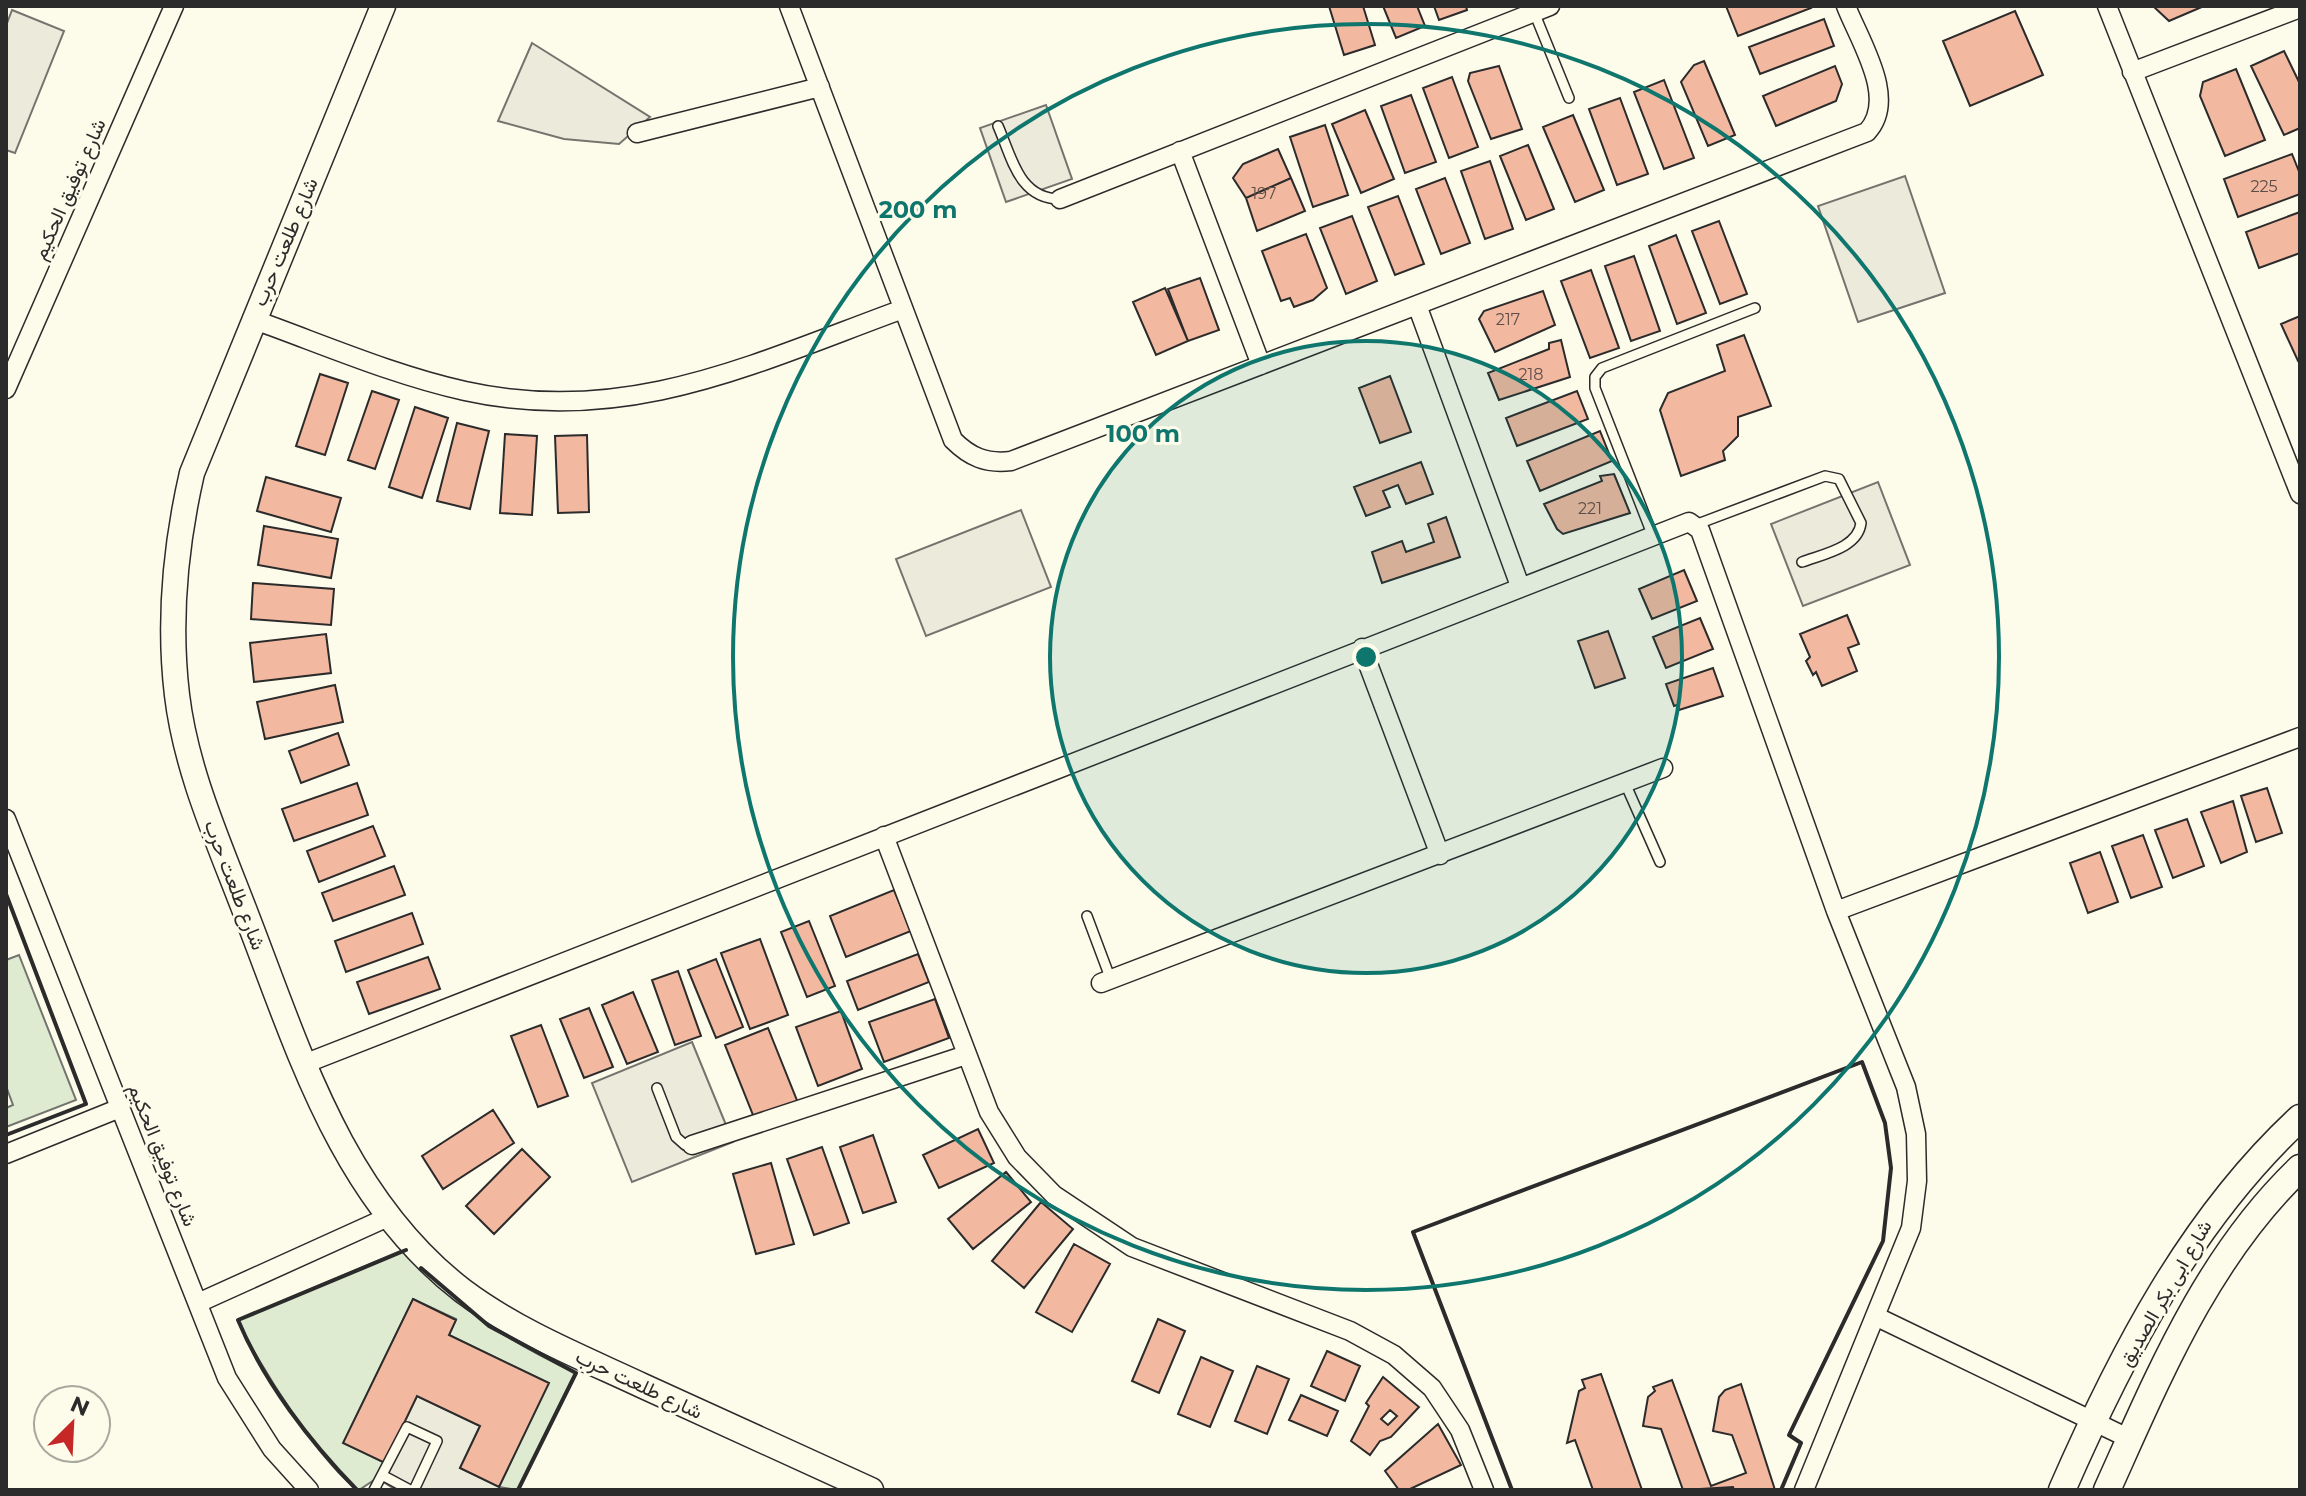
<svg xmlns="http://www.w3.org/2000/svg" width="2306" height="1496" font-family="Montserrat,Vazirmatn,sans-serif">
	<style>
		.green { fill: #deebd1; stroke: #74746e; stroke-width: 2 }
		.parking { fill: #eceadb; stroke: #74746e; stroke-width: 2 }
		.building { fill: #f2b8a0; stroke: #2b2b2b; stroke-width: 2; fill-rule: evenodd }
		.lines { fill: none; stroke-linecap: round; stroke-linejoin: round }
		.service-casing { stroke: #2b2b2b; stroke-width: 12 }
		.minor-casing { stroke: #2b2b2b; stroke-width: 21 }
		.tertiary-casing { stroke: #2b2b2b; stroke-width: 27 }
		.secondary-casing { stroke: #2b2b2b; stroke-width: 29 }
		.service { stroke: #fdfbea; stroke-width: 9 }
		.minor { stroke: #fdfbea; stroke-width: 18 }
		.tertiary { stroke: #fdfbea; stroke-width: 24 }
		.secondary { stroke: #fdfbea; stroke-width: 26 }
		.wall { stroke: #2b2b2b; stroke-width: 4 }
		.ring { fill: none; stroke: #0f766e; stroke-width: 4 }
		.labels { text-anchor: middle; stroke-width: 6; stroke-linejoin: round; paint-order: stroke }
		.number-label { font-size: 16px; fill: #5d4e48 }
		.street-label { font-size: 20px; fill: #2b2b2b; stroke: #fdfbea }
		.centre { fill: #0f766e; stroke: #fdfbea; stroke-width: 4 }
		.ring-label { font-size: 24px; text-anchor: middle; font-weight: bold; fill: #0f766e; stroke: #fdfbea; stroke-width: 6; stroke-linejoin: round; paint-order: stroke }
	</style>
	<rect width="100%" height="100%" fill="#fdfbea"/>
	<path class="green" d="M 19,955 L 76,1100 L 6,1127 L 6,1108 L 13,1105 L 6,1086 L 6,960 Z
		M 405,1249 C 450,1305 511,1343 576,1373 L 518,1490 L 499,1487 L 548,1383 L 449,1335 L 456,1319 L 413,1299 L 344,1442 L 385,1463 L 377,1478 L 359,1490 C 326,1471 254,1358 238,1320 Z"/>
	<path class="parking" d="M 12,10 L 64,31 L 15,153 L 6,150 L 6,26 Z
		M 532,43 L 650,117 L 619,144 L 564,139 L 498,121 Z
		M 1046,105 L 1072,179 L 1006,202 L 980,128 Z
		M 1905,176 L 1945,293 L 1858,322 L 1818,206 Z
		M 1878,482 L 1910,565 L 1803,606 L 1771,524 Z
		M 1021,510 L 1051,587 L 926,636 L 896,559 Z
		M 692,1042 L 733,1142 L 632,1182 L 592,1083 Z
		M 417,1396 L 480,1426 L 460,1468 L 506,1490 L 396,1490 L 377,1478 Z"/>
	<path class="building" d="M 1329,6 L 1363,6 L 1375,45 L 1344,55 Z
		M 1383,6 L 1417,6 L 1425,26 L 1396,38 Z
		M 1434,6 L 1466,6 L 1467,10 L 1439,20 Z
		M 1726,6 L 1810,6 L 1811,8 L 1738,36 Z
		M 2153,6 L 2204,6 L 2169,21 Z
		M 2015,11 L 2043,75 L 1970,106 L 1943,41 Z
		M 1824,19 L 1834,46 L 1760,74 L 1749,47 Z
		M 2284,51 L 2300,84 L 2300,128 L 2284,135 L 2251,66 Z
		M 1704,61 L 1735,135 L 1708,146 L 1681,82 L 1694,65 Z
		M 1499,66 L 1522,129 L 1491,139 L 1468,81 L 1470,73 Z
		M 1835,66 L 1842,84 L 1836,101 L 1776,126 L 1763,96 Z
		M 2236,69 L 2265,140 L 2225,156 L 2200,96 L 2203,82 Z
		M 1452,77 L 1478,147 L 1449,158 L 1423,88 Z
		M 1664,80 L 1694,158 L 1664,169 L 1634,92 Z
		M 1411,95 L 1436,162 L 1405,173 L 1381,106 Z
		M 1620,98 L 1648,174 L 1617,185 L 1589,109 Z
		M 1365,110 L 1394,179 L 1361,193 L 1332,124 Z
		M 1573,115 L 1604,190 L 1575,202 L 1543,127 Z
		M 1325,125 L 1348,195 L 1313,207 L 1290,137 Z
		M 1528,145 L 1554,209 L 1526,220 L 1500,156 Z
		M 1278,149 L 1291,178 L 1246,198 L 1233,178 L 1243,164 Z
		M 2292,154 L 2300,174 L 2300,194 L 2238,217 L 2224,179 Z
		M 1490,161 L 1513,229 L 1485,239 L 1461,171 Z
		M 1291,178 L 1305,211 L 1257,231 L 1246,198 Z
		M 1445,178 L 1470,243 L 1441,254 L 1416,189 Z
		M 1398,196 L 1424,264 L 1395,275 L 1368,207 Z
		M 2300,212 L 2300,253 L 2259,268 L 2246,232 Z
		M 1352,216 L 1377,281 L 1346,294 L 1320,228 Z
		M 1719,221 L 1747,294 L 1720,304 L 1692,231 Z
		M 1306,234 L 1327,288 L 1313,300 L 1294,307 L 1290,298 L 1281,301 L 1262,251 Z
		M 1676,235 L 1706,313 L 1677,324 L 1649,246 Z
		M 1634,256 L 1660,331 L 1631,341 L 1605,266 Z
		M 1591,270 L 1619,348 L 1590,358 L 1561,281 Z
		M 1200,278 L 1219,330 L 1188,341 L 1168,289 Z
		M 1165,288 L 1188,341 L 1156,355 L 1133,302 Z
		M 1543,291 L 1555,325 L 1495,352 L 1479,319 L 1484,311 Z
		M 2300,316 L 2300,360 L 2298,361 L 2281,324 Z
		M 1744,335 L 1771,406 L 1738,417 L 1738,436 L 1723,451 L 1725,460 L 1681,476 L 1660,410 L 1668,393 L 1725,371 L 1717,345 Z
		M 1561,340 L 1570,377 L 1499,400 L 1488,373 L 1549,349 L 1549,343 Z
		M 320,374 L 348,383 L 325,455 L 296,446 Z
		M 1390,376 L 1411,432 L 1380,443 L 1359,388 Z
		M 372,391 L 399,400 L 375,469 L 348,460 Z
		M 1577,391 L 1588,419 L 1517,446 L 1506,418 Z
		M 415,407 L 448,418 L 422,498 L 389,487 Z
		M 457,423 L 489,431 L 470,509 L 437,501 Z
		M 1600,431 L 1612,461 L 1540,491 L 1527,461 Z
		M 505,434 L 537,436 L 532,515 L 500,513 Z
		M 587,435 L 589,512 L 558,513 L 555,436 Z
		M 1421,462 L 1433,494 L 1406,504 L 1398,485 L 1383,491 L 1390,507 L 1366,516 L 1354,487 Z
		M 1614,474 L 1630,513 L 1563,534 L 1557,529 L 1544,504 L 1602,481 L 1600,476 Z
		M 266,477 L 341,498 L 331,532 L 257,511 Z
		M 1446,517 L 1460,557 L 1382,583 L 1372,552 L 1402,541 L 1406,552 L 1434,542 L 1428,524 Z
		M 264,526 L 338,539 L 331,578 L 258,565 Z
		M 1684,570 L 1697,601 L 1652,619 L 1639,589 Z
		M 253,583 L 334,589 L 331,625 L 251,619 Z
		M 1847,615 L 1859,644 L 1848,648 L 1857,671 L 1822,686 L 1816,672 L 1813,675 L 1806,661 L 1810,657 L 1800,634 Z
		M 1700,618 L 1713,649 L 1666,668 L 1653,637 Z
		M 1608,631 L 1625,678 L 1595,688 L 1578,641 Z
		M 326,634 L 331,673 L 254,682 L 250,643 Z
		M 1713,668 L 1723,696 L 1679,710 L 1677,705 L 1674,706 L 1666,684 Z
		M 335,685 L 343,722 L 265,739 L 257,702 Z
		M 338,733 L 349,765 L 301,783 L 289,751 Z
		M 357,783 L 368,815 L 294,841 L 282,809 Z
		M 2267,788 L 2282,833 L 2256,842 L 2241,796 Z
		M 2233,801 L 2247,852 L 2221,863 L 2201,812 Z
		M 2187,819 L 2204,866 L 2173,878 L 2155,830 Z
		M 373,826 L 385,856 L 319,882 L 307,851 Z
		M 2143,835 L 2162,887 L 2131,898 L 2112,846 Z
		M 2100,852 L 2118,902 L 2088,913 L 2070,863 Z
		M 394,866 L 405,895 L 333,921 L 322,893 Z
		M 894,890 L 911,931 L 846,957 L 830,916 Z
		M 412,913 L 423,944 L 346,972 L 335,941 Z
		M 809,921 L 835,986 L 807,997 L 781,932 Z
		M 760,939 L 788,1015 L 750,1029 L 721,953 Z
		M 918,954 L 929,982 L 858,1010 L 847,981 Z
		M 428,957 L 440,989 L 369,1014 L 357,982 Z
		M 716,959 L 743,1027 L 716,1038 L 688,970 Z
		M 678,971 L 701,1036 L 675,1045 L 652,980 Z
		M 633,992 L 658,1052 L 627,1064 L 602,1005 Z
		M 935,999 L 949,1038 L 884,1062 L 869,1022 Z
		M 589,1008 L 613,1067 L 584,1078 L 560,1019 Z
		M 841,1011 L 862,1069 L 818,1086 L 796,1027 Z
		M 541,1025 L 568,1096 L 538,1107 L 511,1036 Z
		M 768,1028 L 798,1103 L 755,1120 L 725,1045 Z
		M 493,1110 L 514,1143 L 443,1189 L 422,1156 Z
		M 978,1129 L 994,1163 L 939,1188 L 923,1155 Z
		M 873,1135 L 896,1202 L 863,1213 L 840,1147 Z
		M 822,1147 L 849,1223 L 814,1235 L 787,1159 Z
		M 522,1149 L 550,1177 L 494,1234 L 466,1206 Z
		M 771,1163 L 794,1244 L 756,1254 L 733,1174 Z
		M 1006,1172 L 1031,1202 L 973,1249 L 948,1219 Z
		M 1041,1202 L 1073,1229 L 1024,1288 L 992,1261 Z
		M 1074,1244 L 1110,1264 L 1072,1332 L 1036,1312 Z
		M 413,1299 L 456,1320 L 449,1335 L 549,1383 L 499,1487 L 460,1468 L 480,1426 L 417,1396 L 385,1463 L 343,1443 Z
		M 1158,1319 L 1185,1331 L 1159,1393 L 1132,1381 Z
		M 1327,1351 L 1360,1366 L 1345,1401 L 1311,1386 Z
		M 1201,1357 L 1233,1371 L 1210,1427 L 1178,1414 Z
		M 1257,1366 L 1289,1379 L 1267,1434 L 1235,1421 Z
		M 1601,1374 L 1642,1490 L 1593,1490 L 1575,1440 L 1567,1443 L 1579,1391 L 1585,1388 L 1582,1380 Z
		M 1383,1377 L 1419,1407 L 1391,1437 L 1380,1441 L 1370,1455 L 1351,1441 L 1369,1406 L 1366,1403 ZM 1390,1410 L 1397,1416 L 1388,1425 L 1381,1419 Z
		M 1672,1380 L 1711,1486 L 1746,1473 L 1732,1435 L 1713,1431 L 1719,1397 L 1725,1390 L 1741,1384 L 1775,1490 L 1734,1490 L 1733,1487 L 1683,1490 L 1661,1429 L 1643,1426 L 1648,1397 L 1655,1391 L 1653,1387 Z
		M 1301,1395 L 1338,1411 L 1327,1436 L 1289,1420 Z
		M 1438,1424 L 1461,1465 L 1408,1490 L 1399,1490 L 1385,1471 Z"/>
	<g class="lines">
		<g class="service-casing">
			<path id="service" d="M 1534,12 L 1569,98
				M 998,126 C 1012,158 1019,199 1060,199
				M 1695,525 L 1825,476 L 1839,479 L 1861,523 C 1858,548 1823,554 1802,562
				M 1652,534 L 1595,388 L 1595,377 L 1602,368 L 1755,308
				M 1625,783 L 1660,862
				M 1087,916 L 1111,980
				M 657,1088 L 676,1137 L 685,1145 L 692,1145
				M 382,1475 L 410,1490
				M 374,1490 L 407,1427 L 437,1441 L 414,1490"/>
		</g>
		<g class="minor-casing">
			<path id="minor" d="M 789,6 L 953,440 C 970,457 986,464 1011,461 L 1867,132 C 1898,99 1860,42 1846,6
				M 2107,6 L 2300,494
				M 2132,72 L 2300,8
				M 637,133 L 820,87
				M 1180,151 L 1261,365
				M 1060,199 L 1550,6
				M 1417,305 L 1520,586
				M 252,319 C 322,344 393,375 465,391 C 627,427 755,363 903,309
				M 6,389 L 174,6
				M 1362,648 L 1440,855
				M 6,819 L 227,1378 L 272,1449 L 309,1490
				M 884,836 L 989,1112 L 1017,1157 L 1054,1195 L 1132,1247 L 1350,1331 L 1394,1355 L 1432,1388 L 1460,1430 L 1484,1490
				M 1836,911 L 2300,737
				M 1101,983 L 1663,768
				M 304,1064 L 1689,522 L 1700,530 L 1836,911 L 1906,1087 L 1916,1134 L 1917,1181 L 1911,1228 L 1804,1490
				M 692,1145 L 966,1055
				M 6,1154 L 120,1108
				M 198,1303 L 388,1217
				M 1875,1316 L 2130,1439"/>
		</g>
		<g class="tertiary-casing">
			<path id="tertiary" d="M 383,6 L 192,473 C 175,547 168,619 177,695 C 186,771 219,843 246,914 C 299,1051 342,1198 463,1291 C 518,1332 581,1357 643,1386 C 719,1420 795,1455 871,1490"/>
		</g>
		<g class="secondary-casing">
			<path id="secondary" d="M 2062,1490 C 2121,1355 2191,1219 2300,1118
				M 2107,1490 C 2159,1375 2207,1257 2300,1168"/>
		</g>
		<use href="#service" class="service"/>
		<use href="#minor" class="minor"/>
		<use href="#tertiary" class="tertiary"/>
		<use href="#secondary" class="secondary"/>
		<path class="wall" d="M 6,894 L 86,1104 L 6,1135
			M 421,1268 L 489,1326 L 576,1373 L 518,1490
			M 357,1490 C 310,1442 264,1382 238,1320 L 406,1250
			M 1512,1490 L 1413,1232 L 1862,1062 L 1885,1123 L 1891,1168 L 1883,1241 L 1789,1435 L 1801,1443 L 1781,1490"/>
	</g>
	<circle cx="1366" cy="657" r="316" fill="#0f766e" fill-opacity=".12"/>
	<g class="ring">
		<circle cx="1366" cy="657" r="316"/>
		<circle cx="1366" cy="657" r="633"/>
	</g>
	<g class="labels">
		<g class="number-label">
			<text x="2264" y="192">225</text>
			<text x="1264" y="199">197</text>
			<text x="1508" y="325">217</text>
			<text x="1531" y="380">218</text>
			<text x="1590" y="514">221</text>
		</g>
		<g class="street-label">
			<text transform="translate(69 189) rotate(-66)" y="7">شارع توفيق الحكيم</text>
			<text transform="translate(285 242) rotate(-67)" y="7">شارع طلعت حرب</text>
			<text transform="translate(235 885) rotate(69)" y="7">شارع طلعت حرب</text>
			<text transform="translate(163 1155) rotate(68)" y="7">شارع توفيق الحكيم</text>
			<text transform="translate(2165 1293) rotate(-60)" y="7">شارع ابى بكر الصديق</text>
			<text transform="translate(639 1384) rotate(25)" y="7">شارع طلعت حرب</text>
		</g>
	</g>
	<circle cx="1366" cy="657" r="12" class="centre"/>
	<g class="ring-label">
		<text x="918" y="218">200 m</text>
		<text x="1143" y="442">100 m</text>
	</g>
	<rect width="2306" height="1496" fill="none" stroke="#2b2b2b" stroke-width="16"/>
	<g transform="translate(72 1424) rotate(24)"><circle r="38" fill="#fdfbea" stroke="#a9a89e" stroke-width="2"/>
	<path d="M0-6L14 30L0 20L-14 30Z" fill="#c62828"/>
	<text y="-12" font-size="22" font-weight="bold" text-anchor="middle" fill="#2b2b2b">N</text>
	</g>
</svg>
